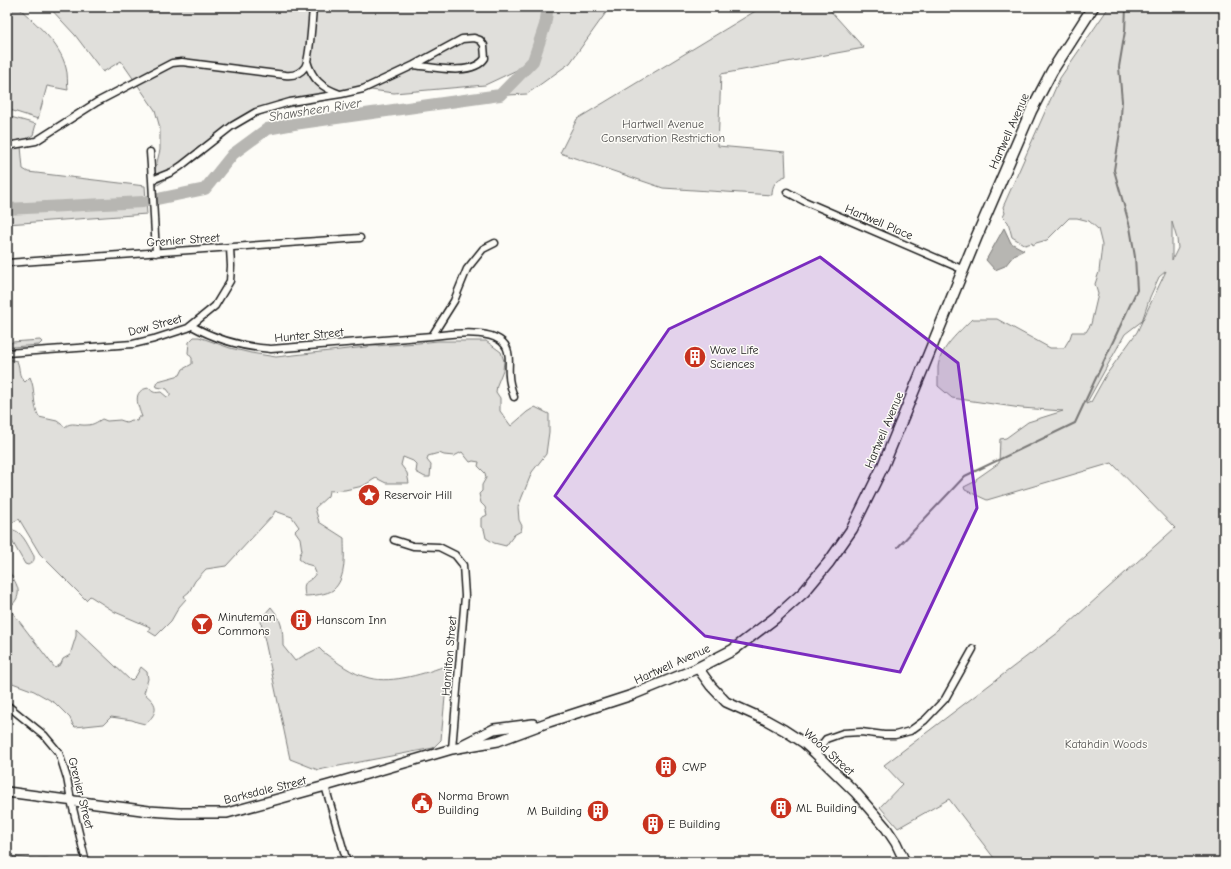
<svg xmlns="http://www.w3.org/2000/svg" width="1231" height="869" font-family="'Comic Neue',sans-serif">
	<style>
		.green { fill: #e0dfdb; stroke: #7e7e7c; fill-rule: evenodd }
		.water { fill: #b7b6b2; stroke: #797876 }
		.lines { fill: none; stroke-linecap: round; stroke-linejoin: round }
		.stream { stroke: #797876; stroke-width: 2 }
		.river { stroke: #b7b6b2; stroke-width: 12 }
		.street-casing { stroke: #1c1c1c; stroke-width: 9 }
		.secondary-casing { stroke: #1c1c1c; stroke-width: 12 }
		.primary-casing { stroke: #1c1c1c; stroke-width: 13 }
		.street { stroke: #fdfcf7; stroke-width: 6 }
		.secondary { stroke: #fdfcf7; stroke-width: 9 }
		.primary { stroke: #fdfcf7; stroke-width: 10 }
		.marked { fill: #7b2cbf; fill-opacity: 0.2; stroke: #7b2cbf; stroke-width: 3; stroke-linejoin: round }
		.labels { text-anchor: middle; stroke-width: 3; stroke-linejoin: round; paint-order: stroke }
		.park-label { font-size: 12px; fill: #575655; stroke: #fdfcf7 }
		.street-label { font-size: 12px; fill: #1c1c1c; stroke: #fdfcf7 }
		.poi-label { font-size: 12px; fill: #1c1c1c; stroke: #fdfcf7; text-anchor: start }
		.water-label { font-size: 13px; font-style: italic; fill: #5a5a58; stroke: #fdfcf7 }
	</style>
	<rect width="100%" height="100%" fill="#fdfcf7"/>
	<filter id="ink" filterUnits="userSpaceOnUse"><feTurbulence type="fractalNoise" baseFrequency=".025" numOctaves="2"/><feDisplacementMap in="SourceGraphic" scale="8" xChannelSelector="R" yChannelSelector="G"/><feConvolveMatrix kernelMatrix="1 2 1 2 8 2 1 2 1" color-interpolation-filters="sRGB"/></filter>
	<g filter="url(#ink)">
		<path class="green" d="M 7,7 L 18,7 C 36,24 60,43 66,68 C 68,74 67,82 68,90 L 47,86 L 38,119 L 7,109 Z
			M 49,7 L 610,7 L 570,63 L 527,94 L 490,96 L 522,72 L 519,69 L 485,85 L 394,93 L 371,90 L 343,97 L 278,109 L 249,119 L 234,128 L 204,151 L 203,155 L 156,186 L 155,170 L 160,150 L 160,128 L 155,110 L 121,61 L 103,72 L 75,35 Z
			M 762,7 L 827,7 L 864,48 L 721,74 L 718,146 L 785,152 L 786,176 C 776,179 772,185 772,195 L 663,188 L 560,153 L 577,119 Z
			M 1109,7 L 1224,7 L 1224,862 L 997,862 L 949,799 L 898,828 L 880,807 L 902,784 L 884,765 L 1059,632 L 1175,528 L 1112,463 L 987,500 L 965,490 L 964,487 L 976,481 L 976,479 L 999,463 L 1000,439 L 1006,438 L 1028,422 L 1063,411 L 1021,408 L 952,398 L 938,386 C 938,380 938,373 938,367 C 940,348 959,332 972,319 L 997,319 L 1050,348 L 1064,348 L 1070,338 L 1072,332 L 1086,332 L 1091,324 L 1098,294 L 1095,284 L 1099,272 L 1102,245 L 1098,229 L 1089,221 L 1077,218 L 1069,218 L 1047,240 L 1036,243 L 1033,245 L 1032,243 L 1025,245 L 1012,237 L 1008,222 L 1003,217 L 1005,213 L 1003,207 L 1060,78 ZM 1172,222 L 1177,239 L 1178,248 L 1172,260 ZM 1166,271 L 1137,332 L 1106,375 L 1091,402 L 1086,404 L 1125,334 L 1142,321 L 1150,297 L 1159,277 Z
			M 7,116 L 36,124 L 33,135 L 21,142 L 7,145 Z
			M 21,146 L 23,169 L 28,172 L 145,186 L 147,214 L 7,224 L 7,149 Z
			M 194,337 L 199,337 L 230,348 L 251,353 L 276,357 L 375,346 L 418,343 L 438,341 L 486,341 L 501,352 L 504,361 L 503,370 L 497,385 L 496,392 L 500,398 L 500,411 L 511,426 L 527,412 L 535,407 L 549,414 L 549,432 L 546,454 L 532,472 L 518,507 L 519,520 L 522,526 L 521,531 L 514,535 L 506,546 L 494,543 L 486,538 L 484,529 L 481,527 L 481,518 L 487,515 L 485,507 L 481,503 L 479,494 L 482,491 L 482,485 L 486,478 L 485,473 L 478,466 L 479,462 L 473,461 L 470,462 L 462,452 L 454,456 L 444,455 L 439,453 L 428,456 L 427,460 L 431,465 L 430,477 L 425,477 L 416,472 L 417,465 L 413,461 L 403,457 L 401,465 L 407,473 L 409,483 L 386,483 L 376,478 L 363,486 L 345,490 L 329,491 L 328,496 L 315,508 L 319,522 L 344,538 C 344,554 347,578 333,590 C 328,594 312,596 305,596 C 302,577 308,586 316,573 L 313,566 L 306,564 L 299,559 L 300,554 L 302,551 L 300,538 L 295,531 L 299,527 L 292,517 L 275,511 L 273,515 L 226,566 L 206,569 L 195,581 L 189,592 L 184,596 L 186,599 L 179,607 L 171,621 L 156,636 L 148,631 L 150,627 L 115,612 L 90,596 L 86,600 L 40,554 L 19,519 L 9,524 L 7,522 L 7,359 L 17,361 C 21,370 17,375 25,382 L 30,377 C 36,390 32,404 39,417 L 57,421 L 65,427 C 71,421 79,426 87,425 C 93,425 97,422 102,419 L 107,421 L 120,420 L 126,422 L 132,420 L 137,421 L 138,417 L 142,417 C 138,406 131,390 149,388 C 153,393 155,393 161,392 L 167,397 L 170,396 L 170,393 L 167,389 L 157,387 L 156,384 L 158,381 L 180,375 L 183,369 L 192,364 L 192,358 L 188,353 L 189,342 Z
			M 40,340 L 42,342 L 39,345 L 12,347 L 10,345 L 12,342 Z
			M 12,530 C 22,530 29,548 34,556 C 35,561 32,563 28,565 L 25,564 L 8,534 Z
			M 7,568 C 16,584 26,593 9,608 L 55,668 L 61,664 L 63,659 L 70,655 L 76,636 L 76,629 L 131,681 L 136,676 L 141,667 L 147,672 L 148,679 L 144,693 C 147,696 151,699 153,702 C 159,711 151,719 145,724 L 137,722 L 132,720 L 111,717 L 104,724 L 75,727 L 73,725 L 70,718 L 55,703 L 34,691 L 7,681 Z
			M 271,607 C 282,620 283,629 283,646 L 295,661 L 303,656 L 319,648 L 323,652 C 337,662 352,674 369,678 C 393,684 426,673 448,665 L 441,740 L 433,748 L 318,770 L 290,759 L 261,622 L 264,615 Z
			M 7,856 L 40,860 L 49,859 L 51,862 L 7,862 Z"/>
		<path class="water" d="M 1004,228 L 1011,243 L 1024,250 L 1014,255 L 1005,266 L 995,270 L 986,260 Z"/>
		<g class="lines">
			<path class="stream" d="M 898,547 L 965,476 L 1075,423 L 1137,290 L 1135,257 L 1130,227 L 1114,170 L 1120,132 L 1122,101 L 1119,67 L 1125,31 L 1126,7"/>
			<path class="river" d="M 7,209 L 143,202 L 205,189 L 233,154 L 267,129 L 294,124 L 500,95 L 533,61 L 545,25 L 548,7"/>
			<g class="street-casing">
				<path id="street" d="M 307,61 C 312,79 322,88 340,94
					M 7,146 L 36,141 L 97,102 L 172,63 L 182,62 L 285,75 C 293,76 300,74 305,67 C 310,59 312,19 313,7
					M 150,152 L 152,180 L 172,172 L 181,166 L 232,126 L 256,112 L 290,102 L 341,94 L 363,89 L 414,65 L 462,39 L 474,38 L 480,40 L 484,45 L 485,58 C 473,77 432,67 414,65
					M 152,180 L 156,253
					M 787,192 L 804,201 L 964,270
					M 7,263 L 360,238
					M 192,326 C 217,340 243,347 271,349 L 432,336 L 454,301 L 467,269 L 483,249 L 495,243
					M 432,336 C 451,334 503,326 508,352 C 510,360 508,368 509,376 C 509,383 512,391 514,397
					M 7,353 L 133,344 L 154,339 L 188,328 L 215,306 L 230,281 L 231,266 L 230,248
					M 394,540 L 413,546 L 439,547 L 455,555 L 463,565 L 465,596 L 452,749
					M 7,705 L 44,735 L 59,753 L 67,778 L 71,800 L 86,862
					M 815,753 L 826,739 L 843,733 L 861,732 L 884,735 L 895,735 L 910,731 L 925,720 L 945,699 L 973,649
					M 325,786 L 347,862"/>
			</g>
			<g class="secondary-casing">
				<path id="secondary" d="M 464,744 L 494,729 L 533,724
					M 7,792 L 149,811 L 180,813 L 227,813 L 329,785 L 452,749 L 498,741 L 549,722 L 632,695 L 698,668 L 711,686 L 726,702 L 766,720 L 784,730 L 804,743 L 815,753 L 856,793 L 886,828 L 896,843 L 905,862"/>
			</g>
			<g class="primary-casing">
				<path id="primary" d="M 698,668 L 733,650 L 775,618 L 804,592 L 829,562 L 852,529 L 883,466 L 977,236 L 1031,111 L 1052,71 L 1093,7"/>
			</g>
			<use href="#street" class="street"/>
			<use href="#secondary" class="secondary"/>
			<use href="#primary" class="primary"/>
		</g>
	</g>
	<path class="marked" d="M 820,257 L 958,363 L 977,508 L 900,672 L 705,636 L 555,496 L 669,329 Z"/>
	<defs>
		<g id="building-disc" transform="scale(1.15)"><circle r="9.5" fill="#c8321e" stroke="#fdfcf7"/><path d="M-4-6H4V6H1V3H-1V6H-4ZM-2.5-4.3h1.7v1.8h-1.7ZM.8-4.3h1.7v1.8H.8ZM-2.5-1h1.7V.8h-1.7ZM.8-1h1.7V.8H.8Z" fill="#fff"/></g>
		<g id="sight-disc" transform="scale(1.15)"><circle r="9.5" fill="#c8321e" stroke="#fdfcf7"/><path d="M0-6L1.8-2.2L6-1.7L2.9 1.2L3.7 5.4L0 3.3L-3.7 5.4L-2.9 1.2L-6-1.7L-1.8-2.2Z" fill="#fff"/></g>
		<g id="bar-disc" transform="scale(1.15)"><circle r="9.5" fill="#c8321e" stroke="#fdfcf7"/><path d="M-6-5H6L.8 .8V4.5H3.5V6h-7V4.5H-.8V.8Z" fill="#fff"/></g>
		<g id="civic-disc" transform="scale(1.15)"><circle r="9.5" fill="#c8321e" stroke="#fdfcf7"/><path d="M-.6-6.5H3V-4.5H.6V-3L4-1V1h2V6H-6V1h2V-1L-.6-3ZM-1.2 2.5V6h2.4V2.5Z" fill="#fff"/></g>
	</defs>
	<g fill-rule="evenodd">
		<use href="#building-disc" x="695" y="357"/>
		<use href="#sight-disc" x="369" y="495"/>
		<use href="#building-disc" x="301" y="620"/>
		<use href="#bar-disc" x="202" y="624"/>
		<use href="#building-disc" x="666" y="767"/>
		<use href="#civic-disc" x="422" y="803"/>
		<use href="#building-disc" x="781" y="808"/>
		<use href="#building-disc" x="598" y="811"/>
		<use href="#building-disc" x="653" y="824"/>
	</g>
	<g class="labels">
		<g class="park-label">
			<text x="663" y="128">Hartwell Avenue<tspan x="663" dy="14">Conservation Restriction</tspan></text>
			<text x="1106" y="748">Katahdin Woods</text>
		</g>
		<g class="street-label">
			<text transform="translate(1009 131) rotate(-66)" y="4">Hartwell Avenue</text>
			<text transform="translate(879 222) rotate(23)" y="4">Hartwell Place</text>
			<text transform="translate(183 240) rotate(-4)" y="4">Grenier Street</text>
			<text transform="translate(155 325) rotate(-15)" y="4">Dow Street</text>
			<text transform="translate(309 335) rotate(-5)" y="4">Hunter Street</text>
			<text transform="translate(884 430) rotate(-67)" y="4">Hartwell Avenue</text>
			<text transform="translate(449 656) rotate(-85)" y="4">Hamilton Street</text>
			<text transform="translate(672 664) rotate(-24)" y="4">Hartwell Avenue</text>
			<text transform="translate(829 752) rotate(42)" y="4">Wood Street</text>
			<text transform="translate(265 790) rotate(-14)" y="4">Barksdale Street</text>
			<text transform="translate(81 793) rotate(76)" y="4">Grenier Street</text>
		</g>
		<g class="poi-label">
			<text x="710" y="354">Wave Life<tspan x="710" dy="14">Sciences</tspan></text>
			<text x="384" y="499">Reservoir Hill</text>
			<text x="218" y="621">Minuteman<tspan x="218" dy="14">Commons</tspan></text>
			<text x="316" y="624">Hanscom Inn</text>
			<text x="682" y="771">CWP</text>
			<text x="438" y="800">Norma Brown<tspan x="438" dy="14">Building</tspan></text>
			<text x="796" y="812">ML Building</text>
			<text x="582" y="815" text-anchor="end">M Building</text>
			<text x="668" y="828">E Building</text>
		</g>
		<g class="water-label">
			<text transform="translate(315 109) rotate(-9)" y="5">Shawsheen River</text>
		</g>
	</g>
	<rect width="1231" height="869" fill="none" stroke="#fdfcf7" stroke-width="24"/>
	<rect x="12" y="12" width="1207" height="845" fill="none" stroke="#1c1c1c" stroke-width="1.5" filter="url(#ink)"/>
</svg>
